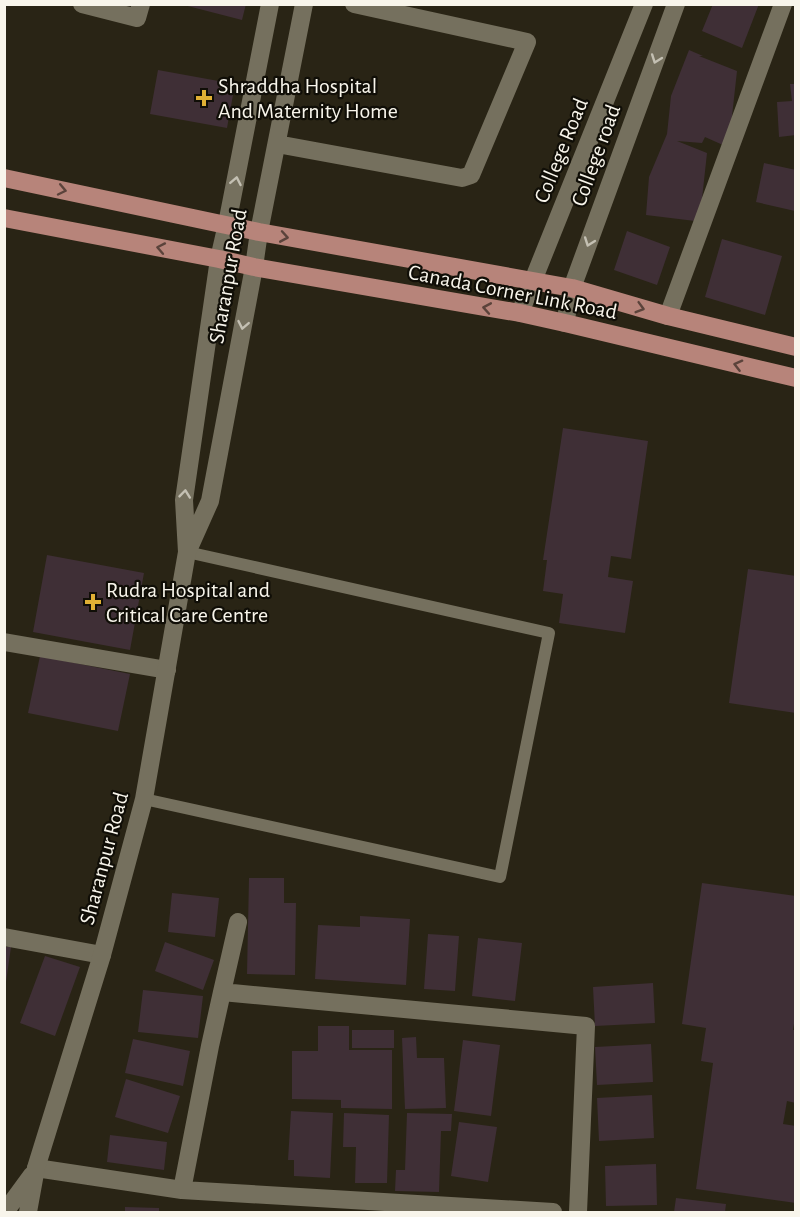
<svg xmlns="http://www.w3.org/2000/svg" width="800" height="1217" font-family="'Alegreya Sans',sans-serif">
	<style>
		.building { fill: #3f2f36 }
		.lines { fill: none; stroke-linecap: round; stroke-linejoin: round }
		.service { stroke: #75705e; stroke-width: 12 }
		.minor { stroke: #75705e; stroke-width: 18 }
		.secondary { stroke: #75705e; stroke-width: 18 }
		.primary { stroke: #b7847a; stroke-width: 18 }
		.oneway { stroke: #c4c0b3 }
		.oneway2 { stroke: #5b433b }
		.poi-dot { fill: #e0b034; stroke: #100e07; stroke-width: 2 }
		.labels { text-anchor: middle; stroke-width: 4.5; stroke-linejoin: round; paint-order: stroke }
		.poi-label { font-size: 22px; fill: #f8f5eb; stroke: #100e07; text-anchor: start }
		.street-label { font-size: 22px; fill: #f8f5eb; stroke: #100e07 }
	</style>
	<rect width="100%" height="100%" fill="#292415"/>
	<path class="building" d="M 180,4 L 246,4 L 242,20 Z
		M 713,4 L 759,4 L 742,48 L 702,31 Z
		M 689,50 L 703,56 L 699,56 L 737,71 L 731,125 L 723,145 L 705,137 L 702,143 L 677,141 L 707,153 L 701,208 L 695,221 L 646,215 L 649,177 L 667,134 L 671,96 Z
		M 158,70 L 235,84 L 227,128 L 150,114 Z
		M 790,84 L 796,84 L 796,135 L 779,137 L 777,102 L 792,101 Z
		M 764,163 L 796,170 L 795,211 L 756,202 Z
		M 627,231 L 670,247 L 657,285 L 614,270 Z
		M 722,239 L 782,256 L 765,315 L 705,297 Z
		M 563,428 L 648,441 L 631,559 L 611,556 L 608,577 L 633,581 L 625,633 L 559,623 L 563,594 L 543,591 L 547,560 L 543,560 Z
		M 47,555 L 144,573 L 130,650 L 33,632 Z
		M 748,569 L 796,576 L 796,713 L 729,703 Z
		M 40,656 L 130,674 L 118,731 L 28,713 Z
		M 249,878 L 284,878 L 284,903 L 296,903 L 295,975 L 247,974 Z
		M 702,883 L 796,896 L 796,1011 L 793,1030 L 796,1030 L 796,1103 L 787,1101 L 783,1124 L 796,1126 L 796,1203 L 696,1189 L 713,1063 L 701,1061 L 706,1028 L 682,1024 Z
		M 172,893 L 219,898 L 215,937 L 168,932 Z
		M 360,916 L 410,919 L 406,985 L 315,979 L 318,925 L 360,927 Z
		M 428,934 L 459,936 L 455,991 L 424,989 Z
		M 478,938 L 522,943 L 515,1001 L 472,996 Z
		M 165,942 L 214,960 L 203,990 L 155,971 Z
		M 4,947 L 11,947 L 6,982 L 4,982 Z
		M 45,956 L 80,967 L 55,1036 L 20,1023 Z
		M 653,983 L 655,1023 L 595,1026 L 593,987 Z
		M 143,990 L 203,996 L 198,1038 L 138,1032 Z
		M 318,1026 L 349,1026 L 349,1050 L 392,1050 L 392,1109 L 341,1108 L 341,1100 L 292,1099 L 292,1051 L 318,1051 Z
		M 352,1030 L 394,1030 L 394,1048 L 352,1048 Z
		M 416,1037 L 417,1058 L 444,1058 L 446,1108 L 405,1109 L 402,1038 Z
		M 133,1039 L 190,1051 L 183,1086 L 125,1073 Z
		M 463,1040 L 500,1045 L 491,1116 L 454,1111 Z
		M 651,1044 L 653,1082 L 597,1085 L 595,1047 Z
		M 126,1079 L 180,1096 L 168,1133 L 115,1117 Z
		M 652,1095 L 654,1138 L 599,1141 L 597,1098 Z
		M 291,1111 L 333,1113 L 330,1178 L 294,1176 L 294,1160 L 288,1160 Z
		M 344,1113 L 389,1115 L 387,1183 L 355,1183 L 356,1147 L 343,1147 Z
		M 407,1113 L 452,1114 L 451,1131 L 441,1131 L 439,1192 L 395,1191 L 396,1170 L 405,1170 Z
		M 459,1122 L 497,1127 L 488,1182 L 451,1176 Z
		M 110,1135 L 167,1142 L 164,1170 L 107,1162 Z
		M 656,1164 L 657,1205 L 606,1206 L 605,1166 Z
		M 676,1198 L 726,1204 L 725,1212 L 674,1212 Z
		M 125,1207 L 159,1208 L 159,1212 L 125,1212 Z"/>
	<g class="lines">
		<path class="service" d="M 144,799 L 500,877 L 549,633 L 187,552"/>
		<path class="minor" d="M 82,4 L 137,18 L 141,4
			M 277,144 L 462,178 L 471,175 L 527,42 L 354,4
			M 219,259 L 227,224 L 270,4
			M 254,267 L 259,232 L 304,4
			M 668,316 L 783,4
			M 4,642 L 167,670
			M 4,937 L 102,955
			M 222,992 L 238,922
			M 36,1168 L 182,1190
			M 553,1212 L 182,1190 L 210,1046 L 222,992 L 586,1026 L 578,1212"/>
		<path class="secondary" d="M 520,313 L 644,4
			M 565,323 L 572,288 L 676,4
			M 189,548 L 210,501 L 254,267
			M 5,1212 L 32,1175
			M 28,1212 L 36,1168 L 102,955 L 144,799 L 187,552 L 184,500 L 219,259"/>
		<path class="primary" d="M 4,178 L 259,232 L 572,288 L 668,316 L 796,347
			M 4,218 L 219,259 L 254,267 L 520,313 L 565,323 L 796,378"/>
	</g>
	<defs><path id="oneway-chevron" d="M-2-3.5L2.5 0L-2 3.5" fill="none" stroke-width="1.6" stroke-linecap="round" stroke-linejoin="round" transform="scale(1.5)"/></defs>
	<g class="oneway">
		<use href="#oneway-chevron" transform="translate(656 59) rotate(110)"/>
		<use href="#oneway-chevron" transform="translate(236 181) rotate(-79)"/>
		<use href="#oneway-chevron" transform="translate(589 242) rotate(110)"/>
		<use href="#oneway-chevron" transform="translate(243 325) rotate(101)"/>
		<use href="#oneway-chevron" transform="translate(185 494) rotate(-84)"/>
	</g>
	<g class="oneway2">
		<use href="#oneway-chevron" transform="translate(62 190) rotate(12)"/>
		<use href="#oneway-chevron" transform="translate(284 237) rotate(10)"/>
		<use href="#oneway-chevron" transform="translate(161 248) rotate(-169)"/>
		<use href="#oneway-chevron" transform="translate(487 308) rotate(-170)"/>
		<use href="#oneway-chevron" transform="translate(640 308) rotate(16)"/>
		<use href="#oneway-chevron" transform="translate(738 365) rotate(-166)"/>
	</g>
	<g class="poi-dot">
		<path d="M201 89h6v6h6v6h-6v6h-6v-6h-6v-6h6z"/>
		<path d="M90 593h6v6h6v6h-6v6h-6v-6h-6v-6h6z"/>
	</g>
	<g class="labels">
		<g class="poi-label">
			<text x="218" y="93">Shraddha Hospital<tspan x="218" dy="25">And Maternity Home</tspan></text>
			<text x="106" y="597">Rudra Hospital and<tspan x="106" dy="25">Critical Care Centre</tspan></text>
		</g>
		<g class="street-label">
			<text transform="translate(560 150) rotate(-68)" y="8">College Road</text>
			<text transform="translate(595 155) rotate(-70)" y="8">College road</text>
			<text transform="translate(227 276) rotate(-80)" y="8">Sharanpur Road</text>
			<text transform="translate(513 291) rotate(11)" y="8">Canada Corner Link Road</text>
			<text transform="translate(103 858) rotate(-75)" y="8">Sharanpur Road</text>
		</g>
	</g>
	<rect width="800" height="1217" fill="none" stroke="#f8f5eb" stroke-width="12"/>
</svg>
